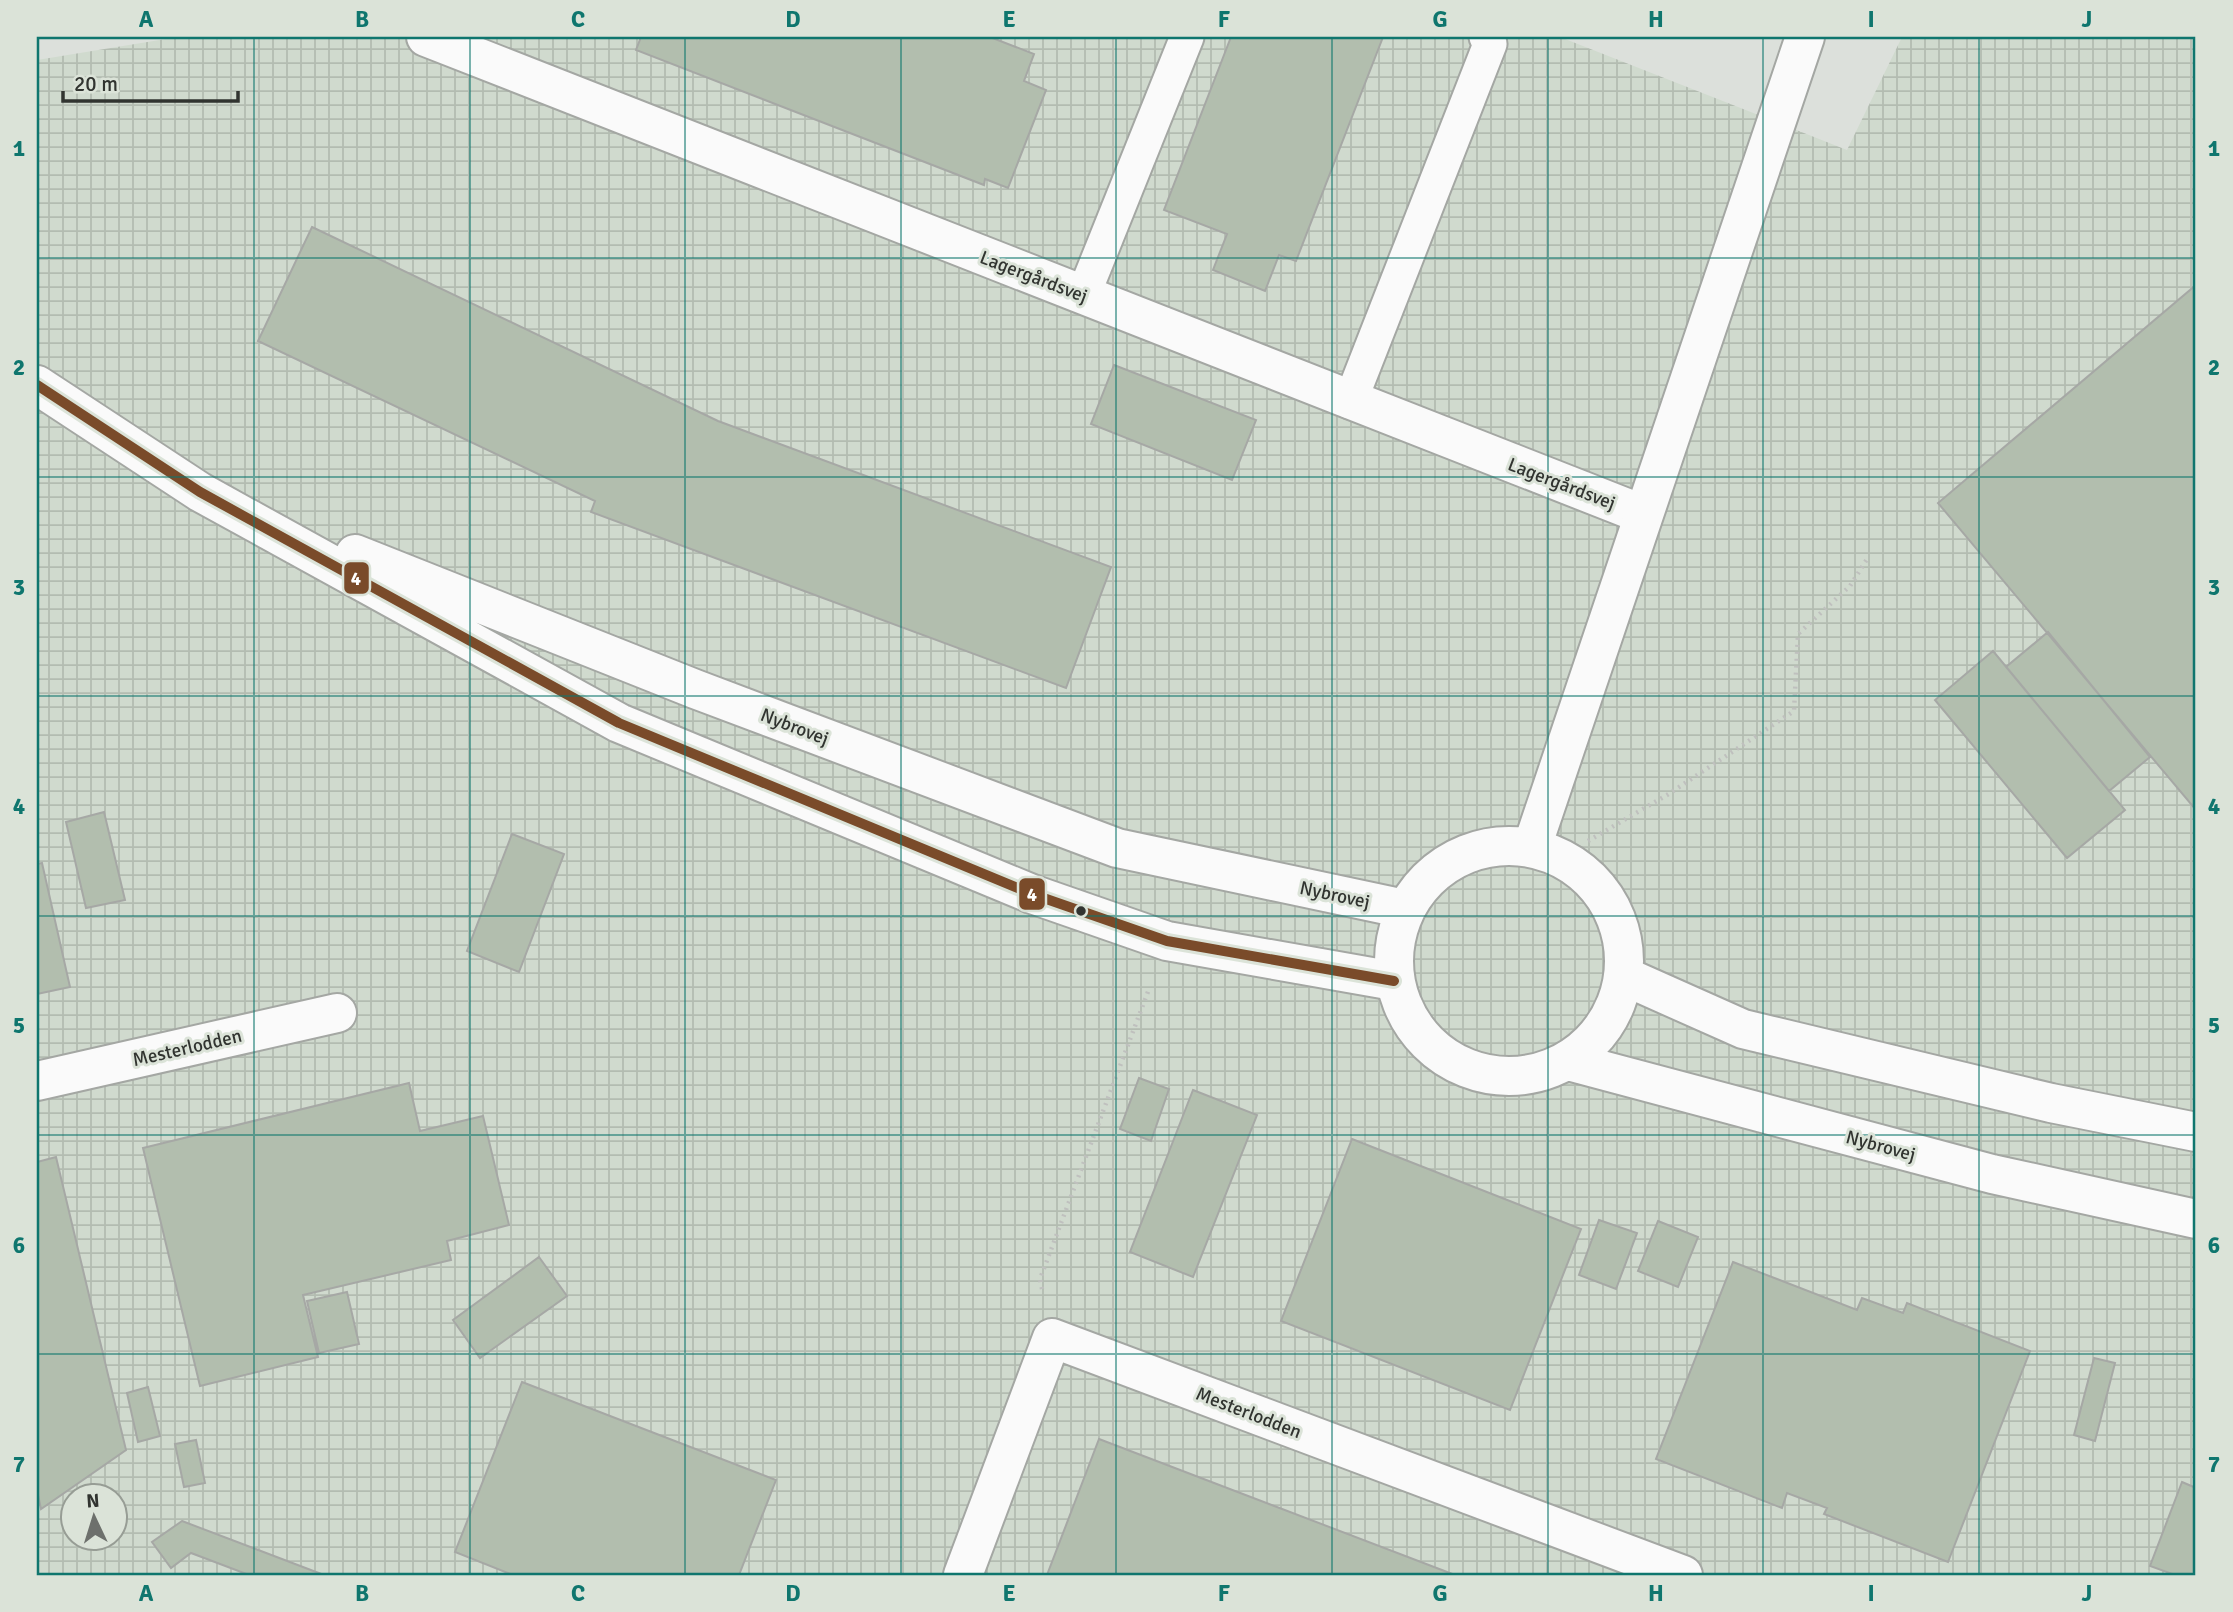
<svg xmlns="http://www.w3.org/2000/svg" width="2233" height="1612" font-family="Signika,sans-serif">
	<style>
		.industrial { fill: url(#industrial-grid); fill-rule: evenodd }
		.building { fill: #b2beae; stroke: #a6a8a5; stroke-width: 2 }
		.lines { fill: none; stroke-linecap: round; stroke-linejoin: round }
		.service-casing { stroke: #a4a7a3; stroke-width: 37 }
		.minor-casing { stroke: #a4a7a3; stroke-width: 42 }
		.tertiary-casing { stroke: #a4a7a3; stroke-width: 42 }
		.primary-casing { stroke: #a4a7a3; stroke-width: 42 }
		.path { stroke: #bfc0be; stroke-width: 4.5; stroke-dasharray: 2 5; stroke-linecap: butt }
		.service { stroke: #fafafa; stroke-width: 33 }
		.minor { stroke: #fafafa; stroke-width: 38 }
		.tertiary { stroke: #fafafa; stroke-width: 38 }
		.primary { stroke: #fafafa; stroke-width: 38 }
		.bus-1-casing { stroke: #dbe3d8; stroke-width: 16 }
		.bus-1 { stroke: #7a4b2a; stroke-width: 10 }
		.grid { fill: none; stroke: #0f766e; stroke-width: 2; stroke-opacity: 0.55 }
		.bus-dot { fill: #313430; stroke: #dbe3d8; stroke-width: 2.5 }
		.labels { text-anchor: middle; stroke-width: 6; stroke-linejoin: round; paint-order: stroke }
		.street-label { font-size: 19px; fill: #313430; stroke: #dbe3d8 }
		.line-badge { stroke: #dbe3d8; stroke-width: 2.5 }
		.badge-label { font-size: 19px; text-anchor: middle; font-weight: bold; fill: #fff }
		.neatline { fill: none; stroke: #0f766e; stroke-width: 2.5 }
		.grid-label { font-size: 23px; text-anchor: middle; font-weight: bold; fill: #0f766e }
	</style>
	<defs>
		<pattern id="industrial-grid" width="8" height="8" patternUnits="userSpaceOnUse" patternTransform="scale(1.75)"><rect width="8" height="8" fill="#d0dace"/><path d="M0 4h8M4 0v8" fill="none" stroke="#b3bcb1"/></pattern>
	</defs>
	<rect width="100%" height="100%" fill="#dce0db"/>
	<path class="industrial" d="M 178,37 L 1560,37 L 1847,150 L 1902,37 L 2196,37 L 2196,1575 L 37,1575 L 37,60 ZM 74,1496 L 116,1496 L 116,1538 L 74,1538 Z"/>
	<path class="building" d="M 641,37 L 990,37 L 1034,54 L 1024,81 L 1046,90 L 1008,188 L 985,179 L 984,185 L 636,50 Z
		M 1231,37 L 1383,37 L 1296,261 L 1279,255 L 1265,291 L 1213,270 L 1227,234 L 1164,210 Z
		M 312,227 L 718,421 L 1111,567 L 1066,688 L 591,512 L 595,501 L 258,341 Z
		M 2196,285 L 2196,810 L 1938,503 Z
		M 1114,365 L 1256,420 L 1232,480 L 1091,424 Z
		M 2048,632 L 2150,757 L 2109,791 L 2006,667 Z
		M 1993,651 L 2125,810 L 2067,858 L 1935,700 Z
		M 104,812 L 125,900 L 86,908 L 66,822 Z
		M 512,834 L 564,854 L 519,972 L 467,951 Z
		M 42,863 L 70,987 L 37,994 L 37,864 Z
		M 1139,1078 L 1169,1089 L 1151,1141 L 1120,1129 Z
		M 409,1083 L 420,1131 L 483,1116 L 509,1225 L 447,1241 L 451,1260 L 303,1295 L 318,1357 L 200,1386 L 143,1148 Z
		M 1193,1090 L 1257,1115 L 1193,1277 L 1130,1252 Z
		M 1352,1139 L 1581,1229 L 1510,1410 L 1281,1321 Z
		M 56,1157 L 126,1450 L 41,1509 L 37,1490 L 37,1162 Z
		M 1599,1220 L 1637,1233 L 1616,1289 L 1579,1275 Z
		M 1658,1221 L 1698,1237 L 1678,1287 L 1638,1271 Z
		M 539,1257 L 567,1296 L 480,1358 L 453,1320 Z
		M 1733,1262 L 1857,1310 L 1862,1298 L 1903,1313 L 1907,1303 L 2030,1351 L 1948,1562 L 1824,1514 L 1827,1508 L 1787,1493 L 1782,1508 L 1656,1459 Z
		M 347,1292 L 359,1344 L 319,1353 L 307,1301 Z
		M 2094,1358 L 2115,1363 L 2095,1441 L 2074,1435 Z
		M 522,1382 L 776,1480 L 739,1575 L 513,1575 L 455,1552 Z
		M 148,1387 L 160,1436 L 138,1442 L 127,1393 Z
		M 1099,1439 L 1455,1575 L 1047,1575 Z
		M 196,1440 L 205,1483 L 184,1487 L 175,1444 Z
		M 2182,1482 L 2196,1488 L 2196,1575 L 2175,1575 L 2150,1566 Z
		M 182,1521 L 324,1575 L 249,1575 L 191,1553 L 171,1568 L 152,1542 Z"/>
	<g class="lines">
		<g class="service-casing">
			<path id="service" d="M 1083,296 L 1187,37
				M 1350,402 L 1490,44 L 1486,37"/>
		</g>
		<g class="minor-casing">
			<path id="minor" d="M 426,37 L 1642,514
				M 37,1081 L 337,1013
				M 963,1575 L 1052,1338 L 1683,1575"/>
		</g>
		<g class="tertiary-casing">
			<path id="tertiary" d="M1394 961a115 115 0 1 1 230 0a115 115 0 1 1-230 0Z
				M 1532,847 L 1805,37
				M 1624,976 L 1743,1029 L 2051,1103 L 2196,1132
				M 1568,1061 L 1992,1174 L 2196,1219"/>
		</g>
		<g class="primary-casing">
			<path id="primary" d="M 37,385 L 200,492 L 619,723 L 1032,894 L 1167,941 L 1394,981
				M 355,554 L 695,689 L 1117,848 L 1405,909"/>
		</g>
		<path class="path" d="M 1588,841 L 1667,795 L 1794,711 L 1798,634 L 1850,586 L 1869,556
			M 1042,1289 L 1040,1279 L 1149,989"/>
		<use href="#service" class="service"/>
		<use href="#minor" class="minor"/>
		<use href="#tertiary" class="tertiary"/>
		<use href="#primary" class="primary"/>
		<g class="bus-1-casing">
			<path id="bus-1" d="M 37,385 L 200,492 L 619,723 L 1032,894 L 1167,941 L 1394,981"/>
		</g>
		<use href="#bus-1" class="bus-1"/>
	</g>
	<path class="grid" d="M 254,37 L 254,1575M 470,37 L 470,1575M 685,37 L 685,1575M 901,37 L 901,1575M 1116,37 L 1116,1575M 1332,37 L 1332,1575M 1548,37 L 1548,1575M 1763,37 L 1763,1575M 1979,37 L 1979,1575M 37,258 L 2196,258M 37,477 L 2196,477M 37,696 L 2196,696M 37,916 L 2196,916M 37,1135 L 2196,1135M 37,1354 L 2196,1354"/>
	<circle class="bus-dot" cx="1081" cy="911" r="6"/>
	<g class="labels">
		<g class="street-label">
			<text transform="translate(1034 276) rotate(21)" y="7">Lagergårdsvej</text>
			<text transform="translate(1562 483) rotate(21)" y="7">Lagergårdsvej</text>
			<text transform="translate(795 726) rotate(21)" y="7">Nybrovej</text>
			<text transform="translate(1335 894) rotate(12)" y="7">Nybrovej</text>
			<text transform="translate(187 1047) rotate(-13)" y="7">Mesterlodden</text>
			<text transform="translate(1881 1145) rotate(15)" y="7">Nybrovej</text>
			<text transform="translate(1249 1412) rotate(21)" y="7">Mesterlodden</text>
		</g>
	</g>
	<g class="line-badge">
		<rect x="343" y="561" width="27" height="34" rx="7" fill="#7a4b2a"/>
		<rect x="1018" y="877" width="28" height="34" rx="7" fill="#7a4b2a"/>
	</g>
	<g class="badge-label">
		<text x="356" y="585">4</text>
		<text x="1032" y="901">4</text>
	</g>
	<rect width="2233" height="1612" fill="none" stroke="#dbe3d8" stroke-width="77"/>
	<g transform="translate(94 1517) rotate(356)"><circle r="33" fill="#dbe3d8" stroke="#979d95" stroke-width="2"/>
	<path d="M0-5L12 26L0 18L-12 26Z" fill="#6d706c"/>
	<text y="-10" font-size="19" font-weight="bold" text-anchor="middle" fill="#313430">N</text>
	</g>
	<path d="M63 91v10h175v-10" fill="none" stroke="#313430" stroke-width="3.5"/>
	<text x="74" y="91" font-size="21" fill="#313430" stroke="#dbe3d8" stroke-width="5" paint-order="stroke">20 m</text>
	<rect x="38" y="38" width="2156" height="1536" class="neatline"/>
	<g class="grid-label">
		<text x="146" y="27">A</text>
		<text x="362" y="27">B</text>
		<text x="578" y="27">C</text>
		<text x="793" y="27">D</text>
		<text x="1009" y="27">E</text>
		<text x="1224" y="27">F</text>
		<text x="1440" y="27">G</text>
		<text x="1656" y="27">H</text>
		<text x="1871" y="27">I</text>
		<text x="2087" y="27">J</text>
		<text x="19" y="156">1</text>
		<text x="2214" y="156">1</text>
		<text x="19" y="375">2</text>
		<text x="2214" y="375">2</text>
		<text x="19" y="595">3</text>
		<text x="2214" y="595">3</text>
		<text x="19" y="814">4</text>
		<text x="2214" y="814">4</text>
		<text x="19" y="1033">5</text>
		<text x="2214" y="1033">5</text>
		<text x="19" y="1253">6</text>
		<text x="2214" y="1253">6</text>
		<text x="19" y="1472">7</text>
		<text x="2214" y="1472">7</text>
		<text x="146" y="1601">A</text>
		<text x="362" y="1601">B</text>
		<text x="578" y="1601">C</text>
		<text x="793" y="1601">D</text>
		<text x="1009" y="1601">E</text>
		<text x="1224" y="1601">F</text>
		<text x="1440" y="1601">G</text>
		<text x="1656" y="1601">H</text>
		<text x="1871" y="1601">I</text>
		<text x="2087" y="1601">J</text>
	</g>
</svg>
